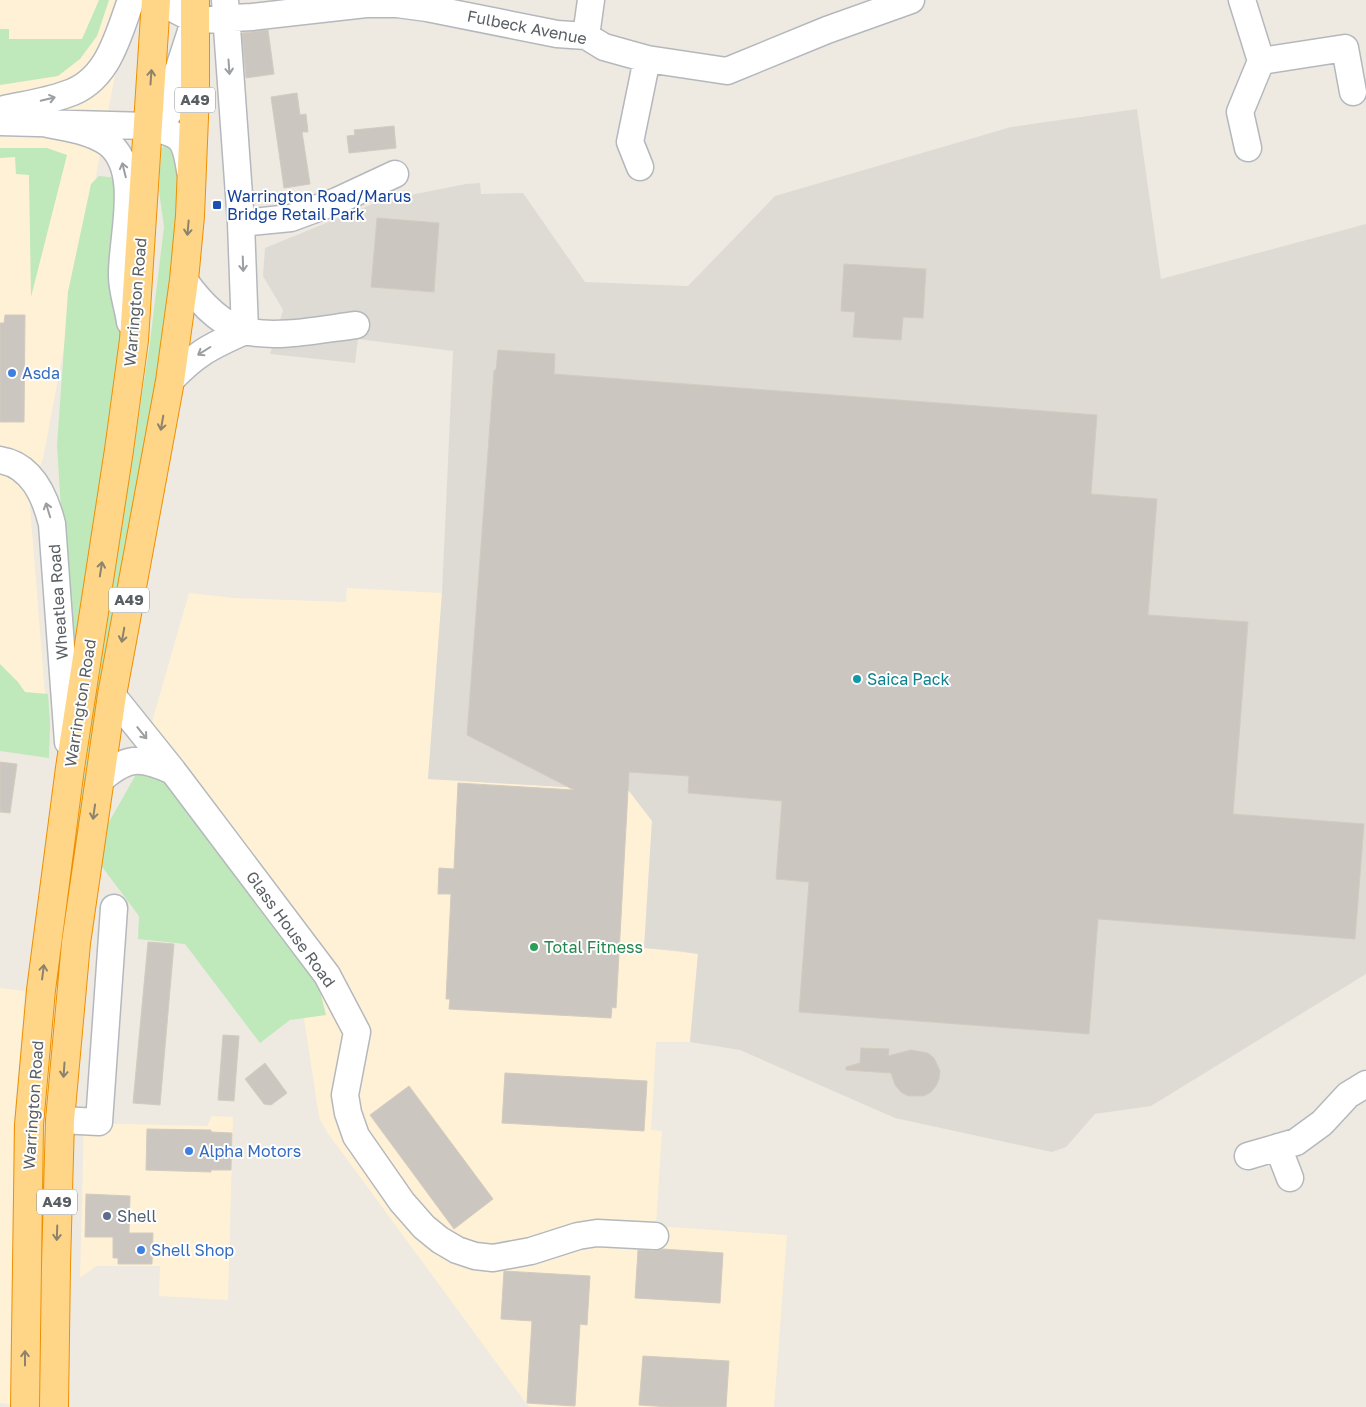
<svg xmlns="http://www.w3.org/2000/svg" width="1366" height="1407" font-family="'Golos Text',sans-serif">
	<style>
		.commercial { fill: #fff1d5 }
		.industrial { fill: #dedbd5 }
		.green { fill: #bfe8bb }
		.building { fill: #cbc7c0; stroke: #d3cbbf }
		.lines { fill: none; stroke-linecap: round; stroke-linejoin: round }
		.minor-casing { stroke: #b4b8bd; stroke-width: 29 }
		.highway-casing { stroke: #ef8f00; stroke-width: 30 }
		.minor { stroke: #fff; stroke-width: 26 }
		.highway { stroke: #ffd687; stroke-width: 28 }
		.oneway { stroke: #9b9fa1 }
		.oneway2 { stroke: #8b836e }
		.transit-dot { fill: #1a4fb4; stroke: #fff; stroke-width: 2 }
		.shop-dot { fill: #3f7fe0; stroke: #fff; stroke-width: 2 }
		.culture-dot { fill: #0f9aa8; stroke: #fff; stroke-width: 2 }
		.leisure-dot { fill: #2e9e5b; stroke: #fff; stroke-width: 2 }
		.service-dot { fill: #5c6f8a; stroke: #fff; stroke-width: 2 }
		.labels { text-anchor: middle; stroke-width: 4; stroke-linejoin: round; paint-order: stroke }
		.shield { fill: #fff; stroke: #8b8f92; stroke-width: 1 }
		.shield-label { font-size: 15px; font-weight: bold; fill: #595f63 }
		.street-label { font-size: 16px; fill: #595f63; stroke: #fff }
		.transit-label { font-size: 16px; fill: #164399; stroke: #fff; text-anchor: start }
		.shop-label { font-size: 16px; fill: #366cbe; stroke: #fff; text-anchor: start }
		.culture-label { font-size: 16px; fill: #0d838f; stroke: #fff; text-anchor: start }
		.leisure-label { font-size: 16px; fill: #27864d; stroke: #fff; text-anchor: start }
		.service-label { font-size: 16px; fill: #4e5e75; stroke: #fff; text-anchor: start }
	</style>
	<rect width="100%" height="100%" fill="#eeeae1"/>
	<path class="commercial" d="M 0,0 L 129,0 L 43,459 L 29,494 L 46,707 L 0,713 Z
		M 347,588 L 442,593 L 428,779 L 629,790 L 652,820 L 644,948 L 698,954 L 690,1042 L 656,1042 L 651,1130 L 662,1131 L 656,1226 L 787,1235 L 774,1407 L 529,1407 L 327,1132 L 319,1117 L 304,1018 L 325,1015 L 138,771 L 189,593 L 235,598 L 346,602 Z
		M 0,988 L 25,991 L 13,1131 L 13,1405 L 0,1403 Z
		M 212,1116 L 233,1117 L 228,1300 L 159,1296 L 160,1266 L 96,1266 L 80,1278 L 84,1123 L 207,1126 Z"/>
	<path class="industrial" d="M 1137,109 L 1161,279 L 1366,224 L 1366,974 L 1151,1106 L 1095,1114 L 1066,1147 L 1052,1152 L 895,1118 L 740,1050 L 690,1042 L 698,954 L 678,951 L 644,948 L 652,821 L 629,791 L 428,779 L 442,593 L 453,351 L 358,339 L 355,363 L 270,354 L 283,310 L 263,276 L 265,248 L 380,201 L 466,184 L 480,183 L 481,194 L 523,193 L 585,282 L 688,286 L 775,196 L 1011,127 Z"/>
	<path class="green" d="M 99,0 L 109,0 L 97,36 L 80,59 L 58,76 L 0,85 L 0,29 L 9,29 L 9,39 L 82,39 Z
		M 164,146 L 173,150 L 185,186 L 65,990 L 55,986 L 90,735 L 150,342 L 164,227 L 159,191 L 161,149 Z
		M 0,148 L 47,148 L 67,155 L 31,297 L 29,175 L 16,174 L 15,157 L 0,158 Z
		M 99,176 L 117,178 L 121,195 L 112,306 L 122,341 L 77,637 L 69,637 L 57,445 L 68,292 L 91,184 Z
		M 0,664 L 18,682 L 25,692 L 48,694 L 50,724 L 49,758 L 0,751 Z
		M 138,771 L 168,784 L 308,967 L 320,991 L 326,1015 L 290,1020 L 260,1043 L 185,944 L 138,939 L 139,916 L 100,864 L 105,829 Z"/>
	<path class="building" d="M 268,30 L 274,74 L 246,78 L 242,33 Z
		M 297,93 L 300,115 L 306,114 L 308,132 L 302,132 L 310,184 L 284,188 L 271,97 Z
		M 394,126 L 396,148 L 349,153 L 347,136 L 355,135 L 354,130 Z
		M 377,218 L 439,223 L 434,292 L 371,287 Z
		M 844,264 L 926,269 L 923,318 L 903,317 L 901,340 L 853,337 L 855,312 L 841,311 Z
		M 5,315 L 25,315 L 24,422 L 0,422 L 0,323 L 4,323 Z
		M 498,350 L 555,354 L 554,374 L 1097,415 L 1091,494 L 1157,499 L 1148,615 L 1248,622 L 1233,814 L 1364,824 L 1355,939 L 1098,919 L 1089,1034 L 799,1012 L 809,882 L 776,879 L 782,801 L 688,793 L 689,776 L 629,772 L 616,1008 L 612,1007 L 611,1018 L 449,1009 L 450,999 L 446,999 L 451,894 L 438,894 L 439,868 L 454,869 L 458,783 L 574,790 L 467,735 L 494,370 L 496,370 Z
		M 0,762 L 17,764 L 10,813 L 0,812 Z
		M 148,942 L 174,944 L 160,1105 L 133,1103 Z
		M 223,1035 L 239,1036 L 234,1101 L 218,1100 Z
		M 861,1048 L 889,1049 L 888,1056 L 911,1050 L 928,1053 L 934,1058 L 940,1071 L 939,1079 L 936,1086 L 931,1092 L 924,1096 L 908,1096 L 901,1092 L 895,1085 L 891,1073 L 846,1070 L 846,1067 L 860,1063 Z
		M 265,1063 L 287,1093 L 271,1105 L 264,1104 L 245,1079 Z
		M 505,1073 L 647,1081 L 644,1131 L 502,1123 Z
		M 409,1086 L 493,1199 L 454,1229 L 370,1115 Z
		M 147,1129 L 211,1130 L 211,1132 L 232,1133 L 231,1170 L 211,1170 L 211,1172 L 146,1170 Z
		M 86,1194 L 130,1196 L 129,1233 L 153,1233 L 152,1264 L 118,1264 L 118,1258 L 113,1258 L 113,1237 L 85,1237 Z
		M 662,1249 L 723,1253 L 720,1303 L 635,1298 L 638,1250 L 654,1251 Z
		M 504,1271 L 590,1276 L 587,1325 L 580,1324 L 575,1406 L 527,1403 L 532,1321 L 501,1319 Z
		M 643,1356 L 729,1361 L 726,1407 L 670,1407 L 639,1405 Z"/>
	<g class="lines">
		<g class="minor-casing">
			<path id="minor" d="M 163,0 L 168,6 L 195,20 L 252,17 L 366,4 L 397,4 L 427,8 L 557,34 L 586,36 L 604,47 L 647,59 L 727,71 L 827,30 L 911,0
				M 225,0 L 241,223 L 245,331
				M 1242,0 L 1261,61 L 1345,48 L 1353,92
				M 586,36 L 591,0
				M 0,110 C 22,105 46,102 67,94 C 108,81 118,36 131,0
				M 0,122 L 147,126 C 181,135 185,136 190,171
				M 42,123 C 64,127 89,130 108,143 C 143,170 121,239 122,276 C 122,291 128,307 130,322
				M 147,126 L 162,122 L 172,108 L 176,77 L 192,28
				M 1248,148 L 1240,112 L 1261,61
				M 640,167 L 630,142 L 647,59
				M 241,223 L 291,218 L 337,201 L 395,174
				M 184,280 C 199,301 219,324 245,331 C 277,339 323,329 356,325
				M 170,381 C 195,354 211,346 245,331
				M 0,460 C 32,465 45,496 52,524 L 68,742
				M 112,695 L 173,771 L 327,975 L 357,1032 L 345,1095 L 348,1113 L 356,1136 L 402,1202 L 424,1227 L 440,1240 L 457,1250 L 475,1256 L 493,1258 L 531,1251 L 578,1236 L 597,1233 L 655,1236
				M 99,781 C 127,756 139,756 173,771
				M 60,1120 L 99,1122 L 114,908
				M 1278,1147 L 1290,1178
				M 1248,1156 L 1296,1142 L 1322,1123 L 1348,1095 L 1366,1084"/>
		</g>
		<g class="highway-casing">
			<path id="highway" d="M 25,1407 L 29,1125 L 41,990 L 70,768 L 119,450 L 134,340 L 156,0
				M 54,1407 L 56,1265 L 60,1120 L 76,943 L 112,695 L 170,381 L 184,280 L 190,216 L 195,93 L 195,0"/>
		</g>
		<use href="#minor" class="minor"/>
		<use href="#highway" class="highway"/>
	</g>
	<defs><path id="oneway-shaft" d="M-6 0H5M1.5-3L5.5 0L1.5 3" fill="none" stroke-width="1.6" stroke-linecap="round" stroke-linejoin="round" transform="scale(1.25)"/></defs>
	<g class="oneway">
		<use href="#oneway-shaft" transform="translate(229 67) rotate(86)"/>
		<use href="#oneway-shaft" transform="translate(48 99) rotate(-13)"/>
		<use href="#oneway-shaft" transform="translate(124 170) rotate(-104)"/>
		<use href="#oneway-shaft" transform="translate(243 264) rotate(88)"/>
		<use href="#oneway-shaft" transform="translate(204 351) rotate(148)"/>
		<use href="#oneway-shaft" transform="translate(48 510) rotate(-107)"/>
		<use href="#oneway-shaft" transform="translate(142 733) rotate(51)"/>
	</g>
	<g class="oneway2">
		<use href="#oneway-shaft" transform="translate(151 77) rotate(-86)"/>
		<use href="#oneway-shaft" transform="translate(188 228) rotate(95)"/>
		<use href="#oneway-shaft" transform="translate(162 423) rotate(100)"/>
		<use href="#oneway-shaft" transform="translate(101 569) rotate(-81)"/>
		<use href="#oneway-shaft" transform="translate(123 635) rotate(100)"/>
		<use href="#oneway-shaft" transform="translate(94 812) rotate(98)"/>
		<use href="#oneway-shaft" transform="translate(43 972) rotate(-83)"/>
		<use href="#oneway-shaft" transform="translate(64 1070) rotate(94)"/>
		<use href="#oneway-shaft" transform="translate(57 1233) rotate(92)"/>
		<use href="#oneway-shaft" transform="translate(25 1358) rotate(-90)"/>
	</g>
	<rect class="transit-dot" x="212" y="200" width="10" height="10" rx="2.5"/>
	<g class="shop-dot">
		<circle cx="12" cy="373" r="5"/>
		<circle cx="189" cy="1151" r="5"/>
		<circle cx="141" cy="1250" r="5"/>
	</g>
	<circle class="culture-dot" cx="857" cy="679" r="5"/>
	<circle class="leisure-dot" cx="534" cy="947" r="5"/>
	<circle class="service-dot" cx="107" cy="1216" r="5"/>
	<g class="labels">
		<g class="shield">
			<rect x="175" y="87.5" width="40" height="25" rx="4"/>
			<rect x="109" y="587.5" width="40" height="25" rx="4"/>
			<rect x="37" y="1189.5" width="40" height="25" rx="4"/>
		</g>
		<g class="shield-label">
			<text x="195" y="105">A49</text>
			<text x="129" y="605">A49</text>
			<text x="57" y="1207">A49</text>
		</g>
		<g class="street-label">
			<text transform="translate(527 27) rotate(11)" y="6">Fulbeck Avenue</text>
			<text transform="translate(135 302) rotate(-85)" y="6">Warrington Road</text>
			<text transform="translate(58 602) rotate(-94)" y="6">Wheatlea Road</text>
			<text transform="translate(80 703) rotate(-81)" y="6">Warrington Road</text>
			<text transform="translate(291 929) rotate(54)" y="6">Glass House Road</text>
			<text transform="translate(33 1105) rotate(-86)" y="6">Warrington Road</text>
		</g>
		<g class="transit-label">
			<text x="227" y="202">Warrington Road/Marus<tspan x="227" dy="18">Bridge Retail Park</tspan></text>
		</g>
		<g class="shop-label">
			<text x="22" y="379">Asda</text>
			<text x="199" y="1157">Alpha Motors</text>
			<text x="151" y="1256">Shell Shop</text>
		</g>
		<g class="culture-label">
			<text x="867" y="685">Saica Pack</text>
		</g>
		<g class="leisure-label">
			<text x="544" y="953">Total Fitness</text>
		</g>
		<g class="service-label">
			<text x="117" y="1222">Shell</text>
		</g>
	</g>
</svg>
